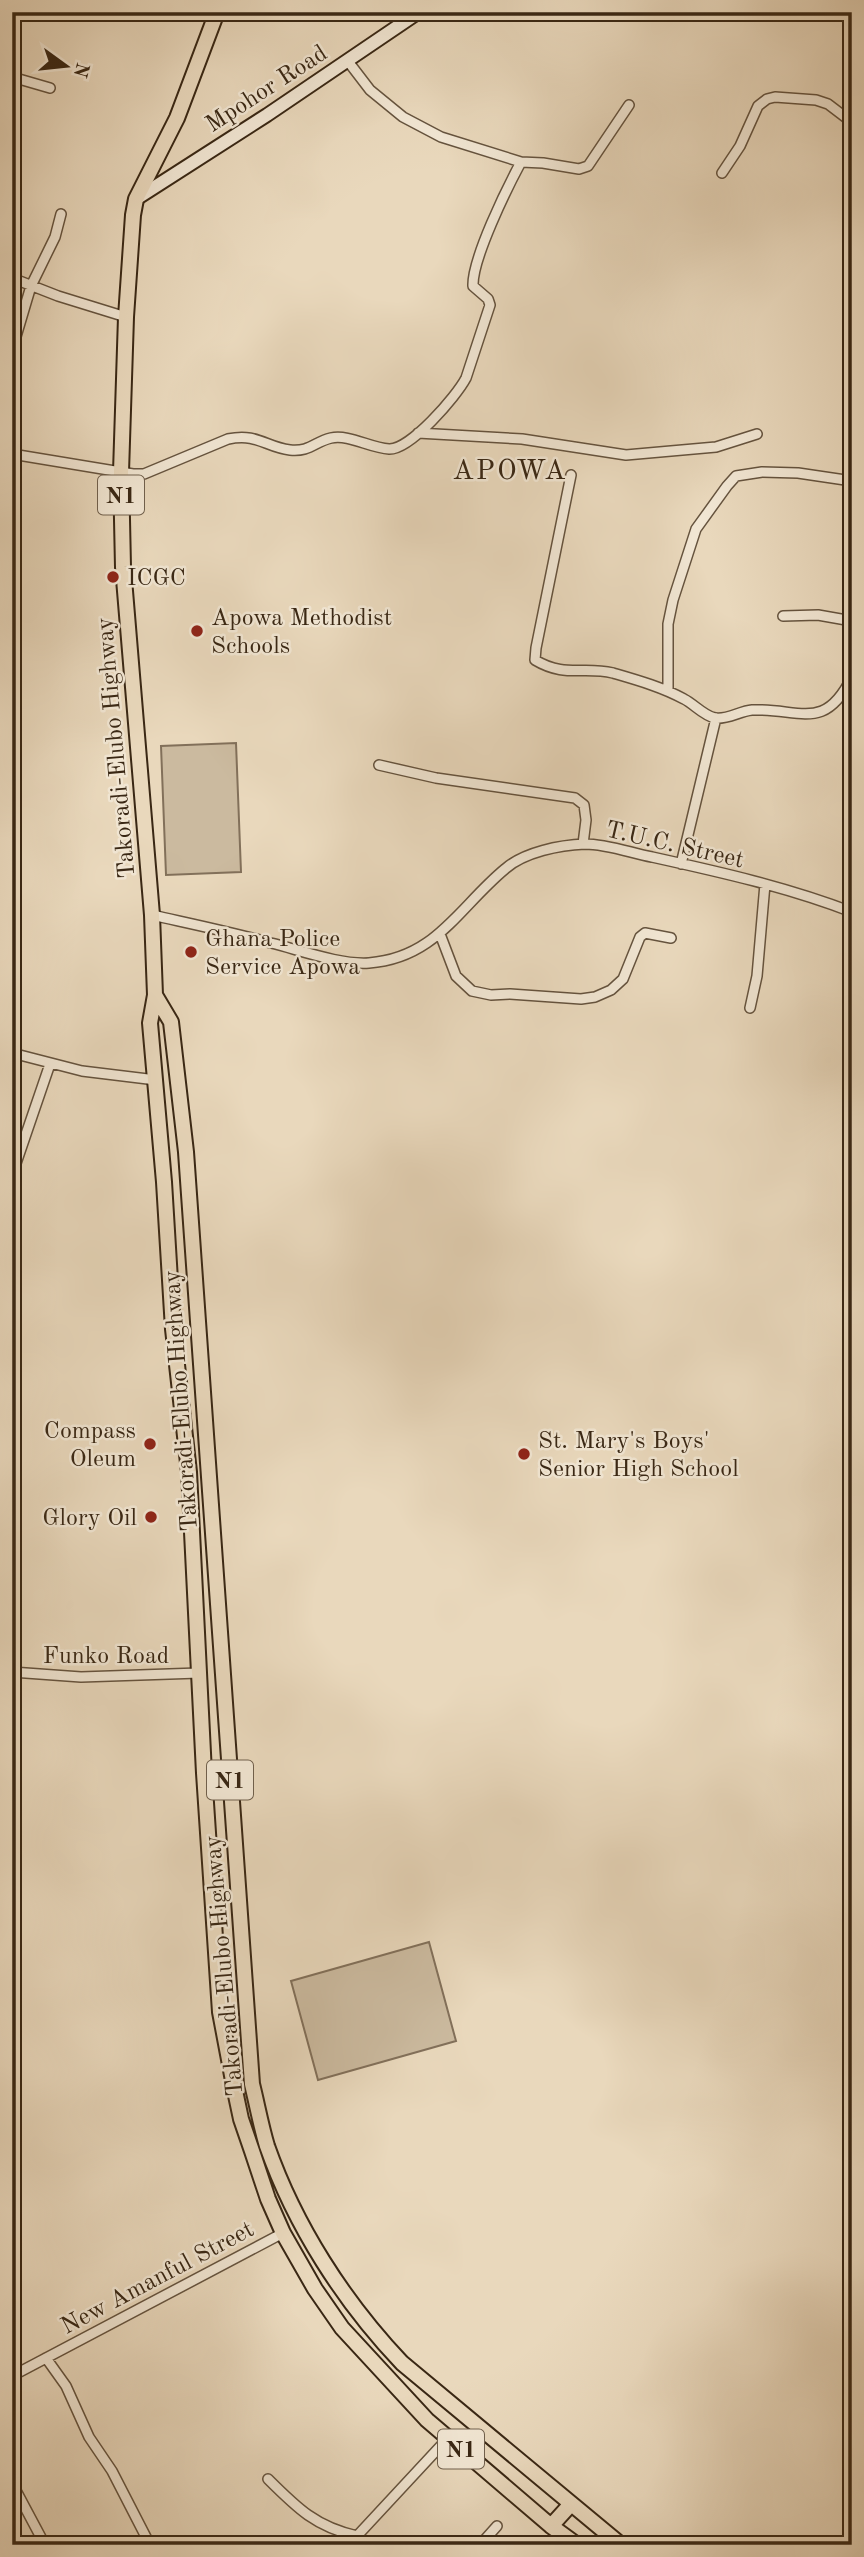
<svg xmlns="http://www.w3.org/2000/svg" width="864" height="2557" font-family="'Old Standard TT',serif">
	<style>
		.green { fill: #cbba9f; stroke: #82705a; stroke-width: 2 }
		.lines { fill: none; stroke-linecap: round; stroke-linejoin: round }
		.minor-casing { stroke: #65533e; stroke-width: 12 }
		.secondary-casing { stroke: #392714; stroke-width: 16 }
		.trunk-casing { stroke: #392714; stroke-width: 18 }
		.minor { stroke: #f1e6d3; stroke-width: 9 }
		.secondary { stroke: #f1e6d3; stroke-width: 12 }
		.trunk { stroke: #e9d8bc; stroke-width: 14 }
		.poi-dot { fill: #8f2418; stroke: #f1e6d3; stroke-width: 2.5 }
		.labels { text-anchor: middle; stroke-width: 5; stroke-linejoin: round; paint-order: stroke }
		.shield { fill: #f1e6d3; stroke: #70604d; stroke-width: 2 }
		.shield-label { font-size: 23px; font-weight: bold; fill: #392714 }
		.street-label { font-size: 24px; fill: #392714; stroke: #f1e6d3 }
		.poi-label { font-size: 24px; fill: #392714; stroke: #f1e6d3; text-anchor: start }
		.quarter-label { font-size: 28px; letter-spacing: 2px; fill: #392714; stroke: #f1e6d3 }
	</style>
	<rect width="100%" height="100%" fill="#e9d8bc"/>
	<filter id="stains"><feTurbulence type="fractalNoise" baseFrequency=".00286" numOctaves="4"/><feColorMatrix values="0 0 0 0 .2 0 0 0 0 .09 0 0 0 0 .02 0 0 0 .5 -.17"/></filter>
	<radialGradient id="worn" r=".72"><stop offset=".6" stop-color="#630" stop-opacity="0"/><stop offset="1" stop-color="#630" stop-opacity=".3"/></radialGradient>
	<path class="green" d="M 236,743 L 241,872 L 166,875 L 161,746 Z
		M 429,1942 L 456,2041 L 318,2080 L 291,1981 Z"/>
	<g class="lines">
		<g class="minor-casing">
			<path id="minor" d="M 347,60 L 370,90 L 403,117 L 441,137 L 521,162 L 543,163 L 579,169 L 588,166 L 629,105
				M 12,77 L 50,88
				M 852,104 L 849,120 L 852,130
				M 722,173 L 740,146 L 758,106 L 767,99 L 775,97 L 816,100 L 828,104 L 849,120
				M 12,278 L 58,296 L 126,317
				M 12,350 L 31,286 L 55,237 L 61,214
				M 418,433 L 522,439 L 626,455 L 716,447 L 757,434
				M 12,454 L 133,474 L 144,474 L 228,439 C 258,433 265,447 290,450 C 310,452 314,442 331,438 C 349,434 370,448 389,449 C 410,450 456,397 466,378 L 490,305 L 488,299 L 473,286 C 472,259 507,188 521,162
				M 571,475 L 536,648 L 535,660 C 565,678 583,666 613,673 C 637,680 662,687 684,699 C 694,704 704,716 715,718 C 727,720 740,711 752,710 C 800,708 824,733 852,677
				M 783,616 L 818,615 L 852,621
				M 668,691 L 668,624 L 673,600 L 696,529 L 727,486 L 736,476 L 762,472 L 798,473 L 852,481
				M 379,765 L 436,778 L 575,798 L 584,805 L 586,820 L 583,844
				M 681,864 L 716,718
				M 152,915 C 192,924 231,932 271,943 C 300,950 340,965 369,963 C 436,958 459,907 505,869 C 524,852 560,845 585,844 C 607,844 631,853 652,857 C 720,872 787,887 852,912
				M 440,934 L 456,976 L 472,991 L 491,995 L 510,994 L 581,999 L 595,997 L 611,990 L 623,979 L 640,937 L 645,933 L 671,938
				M 750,1008 L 757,976 L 765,884
				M 12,1053 L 82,1071 L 156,1080
				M 12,1175 L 50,1064
				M 12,1672 L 81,1677 L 199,1673
				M 46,2358 L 66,2386 L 89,2437 L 112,2471 L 147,2539
				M 12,2376 L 283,2233
				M 268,2479 C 297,2508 316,2527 357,2536
				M 12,2483 L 45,2545
				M 352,2545 L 357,2536 L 448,2438
				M 480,2545 L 497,2526"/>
		</g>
		<g class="secondary-casing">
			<path id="secondary" d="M 136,199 L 267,115 L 419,12"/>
		</g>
		<g class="trunk-casing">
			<path id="trunk" d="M 217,12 L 177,118 L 136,199 L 133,215 L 126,317 L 121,472 L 123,567 L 152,915 L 155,995 L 150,1023 L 164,1182 L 173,1329 L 189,1472 L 204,1773 L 220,2012 L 234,2086 L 241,2119 L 252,2151 L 268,2199 L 283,2233 L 315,2289 L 342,2328 L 427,2420 L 551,2526 L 577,2545
				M 155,995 L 171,1022 L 186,1152 L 252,2084 C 257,2104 261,2126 267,2146 C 295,2226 344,2302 402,2363 L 621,2545
				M 551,2526 L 571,2504"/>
		</g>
		<use href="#minor" class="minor"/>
		<use href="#secondary" class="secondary"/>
		<use href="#trunk" class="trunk"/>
	</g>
	<g class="poi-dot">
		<circle cx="113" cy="577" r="7"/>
		<circle cx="197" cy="631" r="7"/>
		<circle cx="191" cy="952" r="7"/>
		<circle cx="150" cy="1444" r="7"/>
		<circle cx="524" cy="1454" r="7"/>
		<circle cx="151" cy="1517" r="7"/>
	</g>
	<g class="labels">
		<g class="shield">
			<rect x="98" y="475.5" width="46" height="39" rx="5"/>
			<rect x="207" y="1760.5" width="46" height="39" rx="5"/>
			<rect x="438" y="2429.5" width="46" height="39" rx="5"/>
		</g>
		<g class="shield-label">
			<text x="121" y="503">N1</text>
			<text x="230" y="1788">N1</text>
			<text x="461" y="2457">N1</text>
		</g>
		<g class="street-label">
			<text transform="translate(266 88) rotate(-33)" y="8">Mpohor Road</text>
			<text transform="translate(115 748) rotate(-95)" y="8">Takoradi-Elubo Highway</text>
			<text transform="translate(675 844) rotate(13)" y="8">T.U.C. Street</text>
			<text transform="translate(180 1401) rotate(-94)" y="8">Takoradi-Elubo Highway</text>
			<text x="106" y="1663">Funko Road</text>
			<text transform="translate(223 1966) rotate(-95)" y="8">Takoradi-Elubo Highway</text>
			<text transform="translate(157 2277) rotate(-28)" y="8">New Amanful Street</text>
		</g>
		<g class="poi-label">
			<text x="127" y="585">ICGC</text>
			<text x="211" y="625">Apowa Methodist<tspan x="211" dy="28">Schools</tspan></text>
			<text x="205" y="946">Ghana Police<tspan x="205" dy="28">Service Apowa</tspan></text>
			<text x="136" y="1438" text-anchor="end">Compass<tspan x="136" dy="28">Oleum</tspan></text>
			<text x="538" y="1448">St. Mary's Boys'<tspan x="538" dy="28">Senior High School</tspan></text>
			<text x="137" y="1525" text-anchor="end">Glory Oil</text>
		</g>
		<g class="quarter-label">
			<text x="510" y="479">APOWA</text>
		</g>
	</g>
	<rect width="864" height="2557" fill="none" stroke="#e9d8bc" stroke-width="42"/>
	<rect x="14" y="14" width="836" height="2529" fill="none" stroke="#392714" stroke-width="3.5"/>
	<rect x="21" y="21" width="822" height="2515" fill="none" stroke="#392714" stroke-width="2"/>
	<g transform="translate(66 66) rotate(105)" stroke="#f1e6d3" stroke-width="5" paint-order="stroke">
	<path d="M0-5L12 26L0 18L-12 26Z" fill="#392714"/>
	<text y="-10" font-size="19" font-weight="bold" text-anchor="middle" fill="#392714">N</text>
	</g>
	<rect width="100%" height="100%" filter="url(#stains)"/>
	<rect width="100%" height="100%" fill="url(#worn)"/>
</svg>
